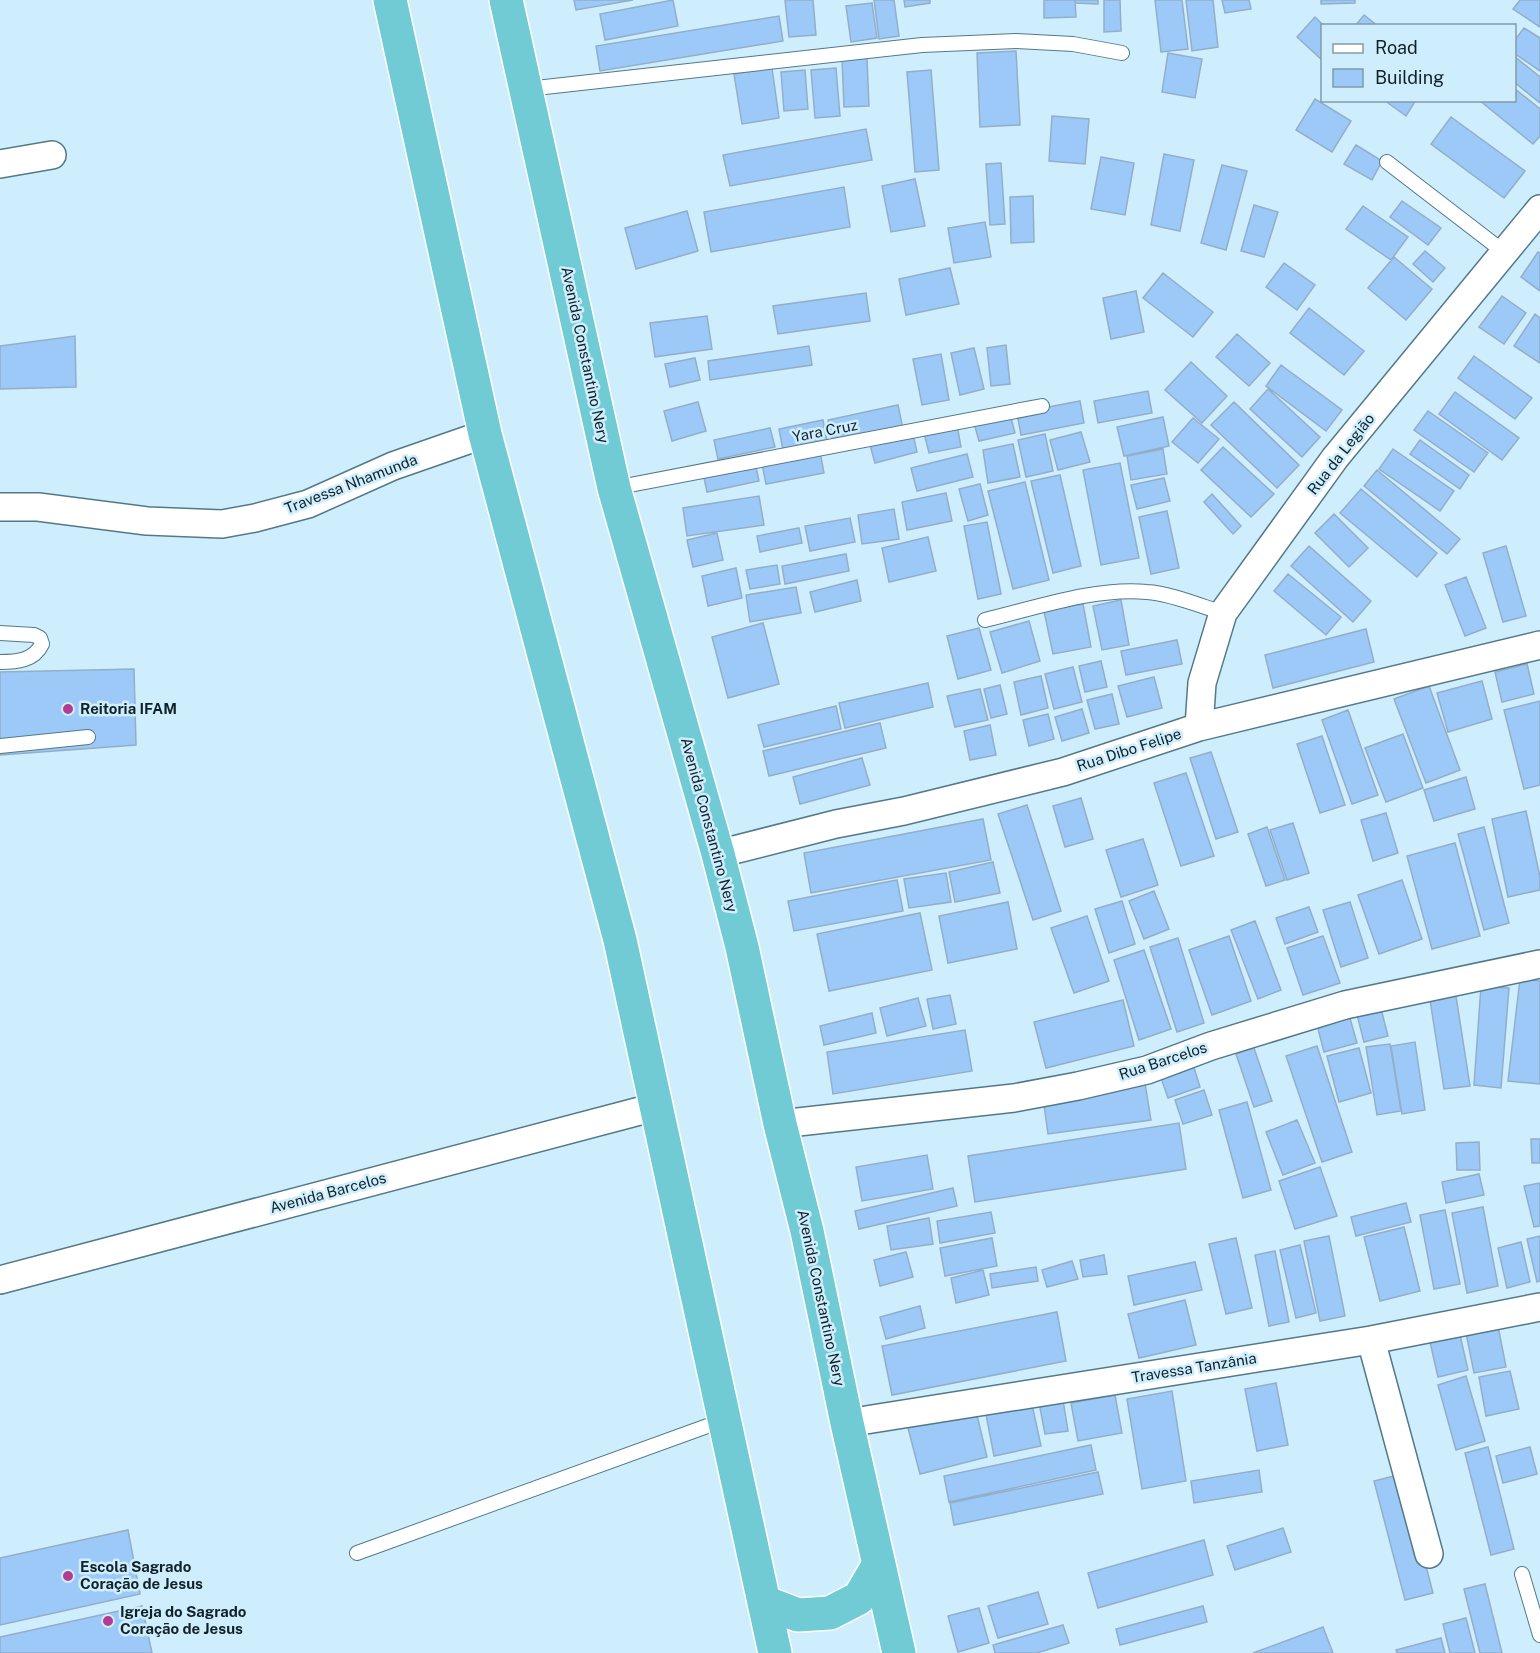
<svg xmlns="http://www.w3.org/2000/svg" width="1540" height="1653" font-family="'Public Sans',sans-serif">
	<style>
		.building { fill: #9cc9f8; stroke: #93aec9; stroke-width: 1.5 }
		.lines { fill: none; stroke-linecap: round; stroke-linejoin: round }
		.service-casing { stroke: #537989; stroke-width: 16 }
		.minor-casing { stroke: #537989; stroke-width: 30 }
		.trunk-casing { stroke: #fff; stroke-width: 36 }
		.service { stroke: #fff; stroke-width: 14 }
		.minor { stroke: #fff; stroke-width: 27 }
		.trunk { stroke: #70cbd4; stroke-width: 33 }
		.poi-dot { fill: #b33c92; stroke: #ceeefd; stroke-width: 2 }
		.labels { text-anchor: middle; stroke-width: 5; stroke-linejoin: round; paint-order: stroke }
		.street-label { font-size: 15px; fill: #112128; stroke: #ceeefd }
		.poi-label { font-size: 15px; font-weight: bold; fill: #112128; stroke: #ceeefd; text-anchor: start }
	</style>
	<rect width="100%" height="100%" fill="#ceeefd"/>
	<path class="building" d="M 574,0 L 633,0 L 576,10 Z
		M 673,0 L 678,26 L 605,40 L 600,14 Z
		M 785,0 L 813,0 L 816,35 L 789,37 Z
		M 874,0 L 894,0 L 899,36 L 879,39 Z
		M 904,0 L 930,0 L 930,3 L 905,7 Z
		M 1044,0 L 1075,0 L 1076,17 L 1044,18 Z
		M 1075,0 L 1098,0 L 1098,4 L 1075,3 Z
		M 1104,0 L 1120,0 L 1121,31 L 1104,32 Z
		M 1155,0 L 1182,0 L 1188,49 L 1161,52 Z
		M 1186,0 L 1213,0 L 1218,47 L 1192,51 Z
		M 1222,0 L 1249,0 L 1251,9 L 1225,13 Z
		M 1321,0 L 1355,0 L 1355,3 L 1321,4 Z
		M 1520,0 L 1540,0 L 1540,27 L 1513,9 Z
		M 872,3 L 877,38 L 851,42 L 846,6 Z
		M 1364,15 L 1378,26 L 1355,26 Z
		M 779,16 L 783,41 L 600,71 L 596,46 Z
		M 1315,17 L 1324,26 L 1322,26 L 1322,60 L 1297,37 Z
		M 1524,28 L 1540,38 L 1540,71 L 1514,53 L 1514,41 Z
		M 1016,51 L 1020,125 L 980,127 L 977,53 Z
		M 1168,53 L 1202,59 L 1195,98 L 1162,92 Z
		M 1514,56 L 1540,77 L 1540,103 L 1514,82 Z
		M 867,58 L 869,106 L 844,107 L 842,59 Z
		M 772,68 L 779,118 L 742,124 L 734,74 Z
		M 836,68 L 840,116 L 815,118 L 811,70 Z
		M 805,70 L 808,109 L 784,111 L 781,72 Z
		M 931,70 L 939,170 L 915,172 L 907,72 Z
		M 1514,88 L 1540,109 L 1540,136 L 1533,144 L 1479,100 L 1514,100 Z
		M 1315,99 L 1351,121 L 1332,152 L 1296,130 Z
		M 1384,100 L 1416,100 L 1406,116 Z
		M 1052,116 L 1089,119 L 1085,164 L 1049,161 Z
		M 1451,117 L 1525,171 L 1504,198 L 1431,144 Z
		M 866,129 L 872,160 L 730,186 L 723,155 Z
		M 1356,145 L 1382,161 L 1372,180 L 1344,164 Z
		M 1164,154 L 1194,160 L 1180,231 L 1151,225 Z
		M 1101,157 L 1134,163 L 1125,215 L 1091,209 Z
		M 1001,163 L 1005,224 L 990,225 L 986,164 Z
		M 1222,165 L 1247,171 L 1226,250 L 1201,243 Z
		M 915,179 L 925,226 L 891,232 L 882,186 Z
		M 844,187 L 850,227 L 711,252 L 704,212 Z
		M 1033,196 L 1034,242 L 1011,243 L 1010,197 Z
		M 1402,201 L 1441,228 L 1428,245 L 1390,217 Z
		M 1254,205 L 1278,212 L 1264,257 L 1241,251 Z
		M 1363,206 L 1408,237 L 1391,260 L 1346,229 Z
		M 687,211 L 698,251 L 636,269 L 625,228 Z
		M 985,222 L 991,257 L 954,263 L 948,228 Z
		M 1425,251 L 1445,268 L 1433,282 L 1413,264 Z
		M 1538,252 L 1540,253 L 1540,291 L 1521,277 Z
		M 1394,257 L 1432,289 L 1406,320 L 1368,288 Z
		M 1284,263 L 1315,285 L 1297,310 L 1266,287 Z
		M 950,268 L 959,304 L 906,315 L 899,279 Z
		M 1163,273 L 1213,312 L 1193,337 L 1143,298 Z
		M 1136,291 L 1144,332 L 1111,339 L 1103,298 Z
		M 866,293 L 870,321 L 778,334 L 773,306 Z
		M 1502,296 L 1526,313 L 1504,344 L 1479,327 Z
		M 1309,308 L 1364,351 L 1344,375 L 1290,333 Z
		M 1535,314 L 1540,318 L 1540,363 L 1514,346 Z
		M 707,316 L 712,349 L 655,357 L 650,323 Z
		M 1237,334 L 1270,363 L 1249,386 L 1216,357 Z
		M 75,336 L 76,387 L 0,389 L 0,346 Z
		M 1006,345 L 1010,384 L 991,386 L 987,348 Z
		M 809,346 L 812,365 L 710,380 L 708,361 Z
		M 974,348 L 984,389 L 960,395 L 951,353 Z
		M 941,354 L 949,400 L 922,405 L 913,359 Z
		M 1474,356 L 1532,398 L 1515,419 L 1458,378 Z
		M 695,358 L 700,380 L 670,387 L 665,364 Z
		M 1191,362 L 1227,396 L 1202,423 L 1165,390 Z
		M 1281,365 L 1342,410 L 1326,431 L 1266,386 Z
		M 1268,389 L 1320,437 L 1302,457 L 1250,409 Z
		M 1148,391 L 1152,413 L 1098,423 L 1094,401 Z
		M 1455,392 L 1519,438 L 1502,460 L 1439,414 Z
		M 1080,401 L 1084,423 L 1021,435 L 1017,413 Z
		M 698,402 L 706,431 L 672,441 L 664,411 Z
		M 1234,402 L 1299,465 L 1277,488 L 1211,425 Z
		M 898,405 L 903,429 L 833,444 L 828,420 Z
		M 1428,411 L 1488,453 L 1474,472 L 1414,430 Z
		M 1010,414 L 1015,433 L 979,441 L 974,423 Z
		M 1163,417 L 1169,446 L 1124,456 L 1117,427 Z
		M 1193,418 L 1219,439 L 1198,463 L 1172,442 Z
		M 823,420 L 827,441 L 783,450 L 779,429 Z
		M 957,425 L 961,447 L 929,453 L 924,433 Z
		M 770,428 L 775,447 L 718,459 L 714,440 Z
		M 1081,432 L 1090,462 L 1058,470 L 1050,440 Z
		M 913,434 L 917,452 L 875,463 L 870,445 Z
		M 1045,434 L 1053,471 L 1026,477 L 1018,440 Z
		M 1420,440 L 1469,475 L 1460,489 L 1410,454 Z
		M 1013,444 L 1020,477 L 988,483 L 983,450 Z
		M 1223,447 L 1274,494 L 1251,517 L 1201,470 Z
		M 1163,449 L 1167,474 L 1131,480 L 1127,456 Z
		M 1393,449 L 1454,491 L 1440,511 L 1379,469 Z
		M 820,452 L 824,473 L 766,484 L 762,464 Z
		M 967,454 L 973,477 L 917,491 L 911,468 Z
		M 755,463 L 759,481 L 707,492 L 703,473 Z
		M 1120,463 L 1139,558 L 1101,565 L 1083,470 Z
		M 1377,470 L 1460,539 L 1447,554 L 1364,486 Z
		M 1060,475 L 1081,566 L 1053,573 L 1031,481 Z
		M 1164,478 L 1170,501 L 1137,509 L 1131,485 Z
		M 1025,482 L 1049,580 L 1013,589 L 988,491 Z
		M 980,484 L 988,515 L 968,521 L 959,489 Z
		M 1361,489 L 1437,553 L 1417,577 L 1340,513 Z
		M 946,493 L 952,521 L 907,530 L 902,502 Z
		M 1212,494 L 1241,526 L 1233,534 L 1204,502 Z
		M 759,496 L 764,525 L 687,536 L 683,508 Z
		M 894,509 L 899,539 L 862,544 L 858,515 Z
		M 1167,511 L 1179,568 L 1151,574 L 1139,517 Z
		M 1334,514 L 1368,548 L 1349,567 L 1315,533 Z
		M 850,518 L 855,542 L 810,551 L 805,526 Z
		M 987,522 L 1001,594 L 978,599 L 964,526 Z
		M 799,528 L 802,543 L 760,552 L 757,536 Z
		M 717,533 L 723,560 L 693,567 L 687,540 Z
		M 928,537 L 936,571 L 889,582 L 882,548 Z
		M 1309,546 L 1371,601 L 1353,622 L 1291,566 Z
		M 1506,546 L 1526,616 L 1503,622 L 1483,553 Z
		M 846,554 L 849,571 L 785,584 L 782,566 Z
		M 777,565 L 780,584 L 750,589 L 746,570 Z
		M 736,568 L 742,598 L 708,606 L 702,576 Z
		M 1288,574 L 1341,617 L 1326,635 L 1274,591 Z
		M 1466,577 L 1486,628 L 1465,636 L 1445,585 Z
		M 857,580 L 861,601 L 815,612 L 810,592 Z
		M 796,587 L 801,613 L 750,622 L 746,595 Z
		M 1121,600 L 1129,645 L 1102,650 L 1093,606 Z
		M 1083,604 L 1091,647 L 1053,654 L 1044,611 Z
		M 1029,621 L 1040,661 L 1002,673 L 990,632 Z
		M 763,623 L 779,684 L 728,698 L 712,637 Z
		M 979,628 L 991,670 L 958,679 L 947,636 Z
		M 1366,629 L 1374,662 L 1273,688 L 1265,655 Z
		M 1177,640 L 1182,664 L 1126,675 L 1121,651 Z
		M 1101,661 L 1107,687 L 1085,692 L 1079,666 Z
		M 1527,664 L 1534,694 L 1502,702 L 1495,672 Z
		M 1073,667 L 1082,702 L 1054,709 L 1045,674 Z
		M 134,669 L 136,745 L 0,755 L 0,672 Z
		M 1041,676 L 1048,708 L 1021,715 L 1014,682 Z
		M 1154,677 L 1162,708 L 1127,717 L 1118,686 Z
		M 1482,681 L 1492,719 L 1448,732 L 1437,693 Z
		M 928,683 L 933,707 L 845,728 L 839,703 Z
		M 1000,685 L 1007,714 L 991,718 L 984,689 Z
		M 1429,686 L 1460,770 L 1426,783 L 1394,699 Z
		M 980,689 L 988,720 L 955,727 L 947,696 Z
		M 1112,694 L 1119,724 L 1095,729 L 1087,700 Z
		M 1540,701 L 1540,785 L 1524,789 L 1504,710 Z
		M 836,706 L 841,729 L 764,747 L 758,725 Z
		M 1082,709 L 1089,733 L 1062,741 L 1055,717 Z
		M 1348,710 L 1378,795 L 1352,804 L 1322,720 Z
		M 1048,714 L 1054,739 L 1029,746 L 1023,720 Z
		M 880,723 L 886,748 L 769,776 L 763,751 Z
		M 990,725 L 996,755 L 970,760 L 964,731 Z
		M 1403,734 L 1423,788 L 1386,802 L 1365,748 Z
		M 1322,736 L 1345,805 L 1320,813 L 1297,744 Z
		M 1211,752 L 1238,832 L 1216,839 L 1190,758 Z
		M 862,758 L 870,785 L 800,804 L 793,777 Z
		M 1186,773 L 1214,856 L 1181,866 L 1154,783 Z
		M 1466,777 L 1475,809 L 1434,821 L 1424,790 Z
		M 1081,798 L 1093,839 L 1065,847 L 1053,806 Z
		M 1027,805 L 1061,911 L 1033,920 L 998,814 Z
		M 1526,811 L 1540,877 L 1540,890 L 1508,897 L 1492,819 Z
		M 1386,813 L 1398,853 L 1373,861 L 1361,820 Z
		M 983,819 L 991,860 L 811,893 L 804,853 Z
		M 1293,823 L 1309,873 L 1287,880 L 1270,830 Z
		M 1267,827 L 1285,880 L 1266,886 L 1248,834 Z
		M 1484,827 L 1509,923 L 1484,930 L 1458,834 Z
		M 1143,839 L 1158,885 L 1121,897 L 1106,850 Z
		M 1455,843 L 1480,936 L 1432,949 L 1407,856 Z
		M 993,862 L 1000,893 L 955,902 L 949,872 Z
		M 946,873 L 951,902 L 909,908 L 904,879 Z
		M 897,880 L 903,911 L 794,931 L 788,901 Z
		M 1402,880 L 1422,939 L 1379,954 L 1358,895 Z
		M 1154,891 L 1169,929 L 1144,939 L 1129,901 Z
		M 1122,901 L 1135,944 L 1109,953 L 1095,909 Z
		M 1008,902 L 1017,949 L 948,963 L 939,916 Z
		M 1350,902 L 1368,958 L 1341,967 L 1323,910 Z
		M 1309,907 L 1318,932 L 1285,944 L 1276,918 Z
		M 920,913 L 932,970 L 829,991 L 817,934 Z
		M 1087,916 L 1109,981 L 1074,993 L 1051,928 Z
		M 1255,921 L 1281,990 L 1258,999 L 1231,930 Z
		M 1229,936 L 1251,1001 L 1212,1015 L 1189,950 Z
		M 1323,936 L 1340,983 L 1303,995 L 1287,948 Z
		M 1178,938 L 1204,1023 L 1177,1032 L 1150,947 Z
		M 1144,950 L 1171,1029 L 1139,1040 L 1114,960 Z
		M 1520,979 L 1540,981 L 1540,1084 L 1508,1081 Z
		M 1481,986 L 1509,988 L 1501,1088 L 1474,1085 Z
		M 950,995 L 956,1024 L 933,1029 L 927,999 Z
		M 1456,996 L 1470,1086 L 1444,1089 L 1430,1000 Z
		M 918,998 L 926,1026 L 887,1036 L 880,1008 Z
		M 1123,1000 L 1134,1046 L 1046,1068 L 1034,1022 Z
		M 1379,1001 L 1388,1036 L 1364,1042 L 1355,1007 Z
		M 1348,1011 L 1357,1043 L 1324,1052 L 1316,1021 Z
		M 872,1013 L 876,1033 L 824,1045 L 820,1026 Z
		M 965,1030 L 972,1071 L 833,1094 L 827,1052 Z
		M 1415,1042 L 1425,1110 L 1402,1114 L 1391,1046 Z
		M 1390,1044 L 1401,1111 L 1377,1115 L 1366,1047 Z
		M 1317,1046 L 1352,1152 L 1322,1162 L 1286,1056 Z
		M 1254,1048 L 1272,1101 L 1254,1107 L 1236,1054 Z
		M 1359,1048 L 1371,1093 L 1339,1102 L 1327,1056 Z
		M 1192,1061 L 1200,1087 L 1168,1098 L 1159,1072 Z
		M 1145,1083 L 1151,1120 L 1048,1134 L 1043,1098 Z
		M 1204,1090 L 1212,1115 L 1183,1124 L 1175,1100 Z
		M 1247,1102 L 1271,1190 L 1243,1198 L 1219,1110 Z
		M 1297,1120 L 1315,1163 L 1283,1175 L 1266,1132 Z
		M 1179,1123 L 1186,1169 L 975,1202 L 968,1156 Z
		M 1531,1139 L 1540,1139 L 1540,1163 L 1532,1163 Z
		M 1479,1142 L 1480,1170 L 1457,1170 L 1456,1143 Z
		M 927,1155 L 933,1189 L 862,1201 L 856,1167 Z
		M 1320,1167 L 1337,1216 L 1295,1229 L 1279,1181 Z
		M 1479,1174 L 1484,1195 L 1446,1203 L 1442,1182 Z
		M 1540,1183 L 1540,1226 L 1534,1227 L 1524,1186 Z
		M 953,1188 L 957,1206 L 859,1229 L 855,1211 Z
		M 1406,1203 L 1411,1222 L 1356,1236 L 1351,1217 Z
		M 1483,1207 L 1498,1286 L 1467,1293 L 1452,1213 Z
		M 1445,1210 L 1460,1284 L 1434,1289 L 1420,1215 Z
		M 991,1212 L 995,1233 L 940,1243 L 937,1221 Z
		M 929,1218 L 933,1244 L 891,1250 L 887,1226 Z
		M 1404,1227 L 1420,1291 L 1380,1301 L 1364,1237 Z
		M 1329,1236 L 1345,1316 L 1320,1321 L 1304,1241 Z
		M 1540,1236 L 1540,1281 L 1537,1282 L 1527,1239 Z
		M 992,1238 L 997,1266 L 945,1276 L 940,1248 Z
		M 1236,1238 L 1252,1308 L 1226,1314 L 1209,1244 Z
		M 1521,1242 L 1530,1282 L 1507,1288 L 1498,1248 Z
		M 1300,1245 L 1316,1313 L 1296,1318 L 1280,1250 Z
		M 1275,1251 L 1289,1322 L 1269,1326 L 1255,1255 Z
		M 906,1252 L 913,1277 L 880,1286 L 874,1260 Z
		M 1104,1255 L 1107,1274 L 1083,1277 L 1080,1260 Z
		M 1072,1261 L 1078,1279 L 1047,1287 L 1042,1270 Z
		M 1195,1262 L 1202,1290 L 1134,1305 L 1128,1276 Z
		M 1036,1267 L 1038,1281 L 992,1288 L 990,1274 Z
		M 983,1270 L 989,1295 L 956,1303 L 951,1278 Z
		M 1185,1300 L 1196,1345 L 1139,1358 L 1128,1314 Z
		M 920,1306 L 925,1328 L 886,1339 L 880,1317 Z
		M 1057,1312 L 1066,1361 L 892,1395 L 882,1346 Z
		M 1498,1326 L 1506,1367 L 1474,1373 L 1466,1333 Z
		M 1460,1335 L 1468,1370 L 1438,1377 L 1430,1342 Z
		M 1510,1371 L 1519,1409 L 1486,1416 L 1479,1377 Z
		M 1466,1376 L 1485,1441 L 1456,1450 L 1438,1385 Z
		M 1276,1383 L 1288,1445 L 1257,1451 L 1245,1389 Z
		M 1172,1391 L 1186,1481 L 1142,1489 L 1127,1399 Z
		M 1115,1395 L 1122,1433 L 1078,1441 L 1071,1403 Z
		M 1031,1400 L 1041,1446 L 994,1456 L 985,1409 Z
		M 1063,1400 L 1068,1431 L 1045,1434 L 1039,1403 Z
		M 976,1411 L 987,1457 L 920,1474 L 908,1428 Z
		M 1091,1445 L 1096,1470 L 949,1502 L 944,1476 Z
		M 1488,1447 L 1514,1549 L 1491,1555 L 1465,1453 Z
		M 1530,1447 L 1537,1474 L 1503,1483 L 1496,1456 Z
		M 1259,1470 L 1262,1492 L 1194,1503 L 1191,1481 Z
		M 1098,1472 L 1103,1494 L 954,1525 L 950,1503 Z
		M 1402,1474 L 1433,1593 L 1405,1600 L 1374,1481 Z
		M 1283,1528 L 1291,1552 L 1235,1570 L 1227,1546 Z
		M 128,1530 L 140,1594 L 0,1625 L 0,1558 Z
		M 1204,1540 L 1213,1575 L 1098,1608 L 1088,1573 Z
		M 1485,1584 L 1502,1653 L 1480,1653 L 1464,1589 Z
		M 1038,1592 L 1048,1624 L 998,1638 L 988,1606 Z
		M 142,1606 L 152,1653 L 0,1653 L 0,1637 Z
		M 1203,1606 L 1207,1622 L 1120,1645 L 1116,1629 Z
		M 979,1608 L 989,1643 L 958,1652 L 948,1616 Z
		M 1466,1618 L 1475,1653 L 1450,1653 L 1443,1624 Z
		M 1063,1625 L 1069,1643 L 1037,1653 L 995,1653 L 993,1645 Z
		M 1323,1627 L 1333,1653 L 1253,1653 Z
		M 1441,1638 L 1445,1653 L 1397,1653 L 1396,1650 Z"/>
	<g class="lines">
		<g class="service-casing">
			<path id="service" d="M 527,89 L 922,45 L 1016,41 L 1073,44 L 1122,53
				M 1387,162 L 1504,252
				M 614,488 L 1042,406
				M 985,620 C 1036,608 1095,587 1147,592 C 1169,593 1201,606 1223,613
				M 0,633 L 34,635 L 40,638 L 42,644 C 34,661 16,662 0,662
				M 0,746 L 88,737
				M 357,1553 L 724,1420
				M 1522,1574 L 1540,1635"/>
		</g>
		<g class="minor-casing">
			<path id="minor" d="M 0,164 L 52,155
				M 0,507 L 38,507 L 147,521 L 222,524 L 255,518 L 308,504 L 393,466 L 485,434
				M 1199,727 L 1202,683 L 1223,613 L 1335,458 L 1540,209
				M 718,854 L 836,824 L 904,811 L 1063,772 L 1199,727 L 1540,645
				M 780,1124 L 1014,1098 L 1078,1086 L 1147,1070 L 1211,1046 L 1345,1005 L 1540,964
				M 0,1280 L 655,1107
				M 1371,1340 L 1429,1554
				M 847,1423 L 1371,1340 L 1540,1307"/>
		</g>
		<g class="trunk-casing">
			<path id="trunk" d="M 390,0 L 485,434 L 620,940 L 775,1653
				M 506,0 L 614,488 L 718,854 L 742,947 L 780,1124 L 807,1231 L 847,1423 L 899,1653
				M 764,1602 L 798,1615 L 830,1613 L 859,1598 L 879,1564"/>
		</g>
		<use href="#service" class="service"/>
		<use href="#minor" class="minor"/>
		<use href="#trunk" class="trunk"/>
	</g>
	<g class="poi-dot">
		<circle cx="68" cy="709" r="6"/>
		<circle cx="68" cy="1576" r="6"/>
		<circle cx="108" cy="1621" r="6"/>
	</g>
	<g class="labels">
		<g class="street-label">
			<text transform="translate(585 355) rotate(78)" y="5">Avenida Constantino Nery</text>
			<text transform="translate(825 431) rotate(-11)" y="5">Yara Cruz</text>
			<text transform="translate(1341 454) rotate(-52)" y="5">Rua da Legião</text>
			<text transform="translate(351 484) rotate(-21)" y="5">Travessa Nhamunda</text>
			<text transform="translate(1129 750) rotate(-18)" y="5">Rua Dibo Felipe</text>
			<text transform="translate(709 825) rotate(75)" y="5">Avenida Constantino Nery</text>
			<text transform="translate(1163 1061) rotate(-18)" y="5">Rua Barcelos</text>
			<text transform="translate(328 1193) rotate(-15)" y="5">Avenida Barcelos</text>
			<text transform="translate(821 1298) rotate(78)" y="5">Avenida Constantino Nery</text>
			<text transform="translate(1194 1368) rotate(-9)" y="5">Travessa Tanzânia</text>
		</g>
		<g class="poi-label">
			<text x="80" y="714">Reitoria IFAM</text>
			<text x="80" y="1572">Escola Sagrado<tspan x="80" dy="17">Coração de Jesus</tspan></text>
			<text x="120" y="1617">Igreja do Sagrado<tspan x="120" dy="17">Coração de Jesus</tspan></text>
		</g>
	</g>
	<rect x="1321" y="24" width="195" height="78" fill="#ceeefd" stroke="#829ca8" stroke-width="1.5"/>
	<rect x="1333" y="44" width="30" height="9" fill="#ffffff" stroke="#829ca8" stroke-width="1.5"/>
	<text x="1375" y="54" font-size="18" fill="#112128">Road</text>
	<rect x="1333" y="69" width="30" height="18" fill="#9cc9f8" stroke="#829ca8" stroke-width="1.5"/>
	<text x="1375" y="84" font-size="18" fill="#112128">Building</text>
</svg>
